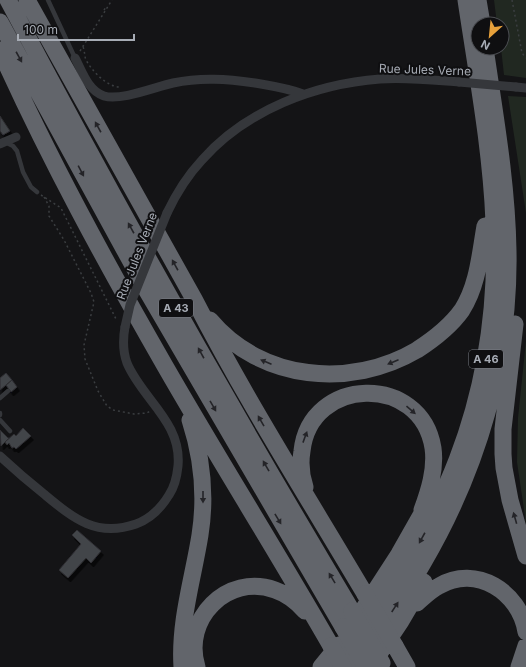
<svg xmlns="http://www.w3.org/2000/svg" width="526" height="667" font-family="Inter,sans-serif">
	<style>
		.green { fill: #212821 }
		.building { fill: #434449; stroke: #2e2e32; filter: url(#shadow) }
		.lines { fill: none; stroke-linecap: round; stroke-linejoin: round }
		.path { stroke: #3b3e41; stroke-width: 1.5; stroke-dasharray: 2 3; stroke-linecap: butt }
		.lane { stroke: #35373b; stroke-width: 4.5 }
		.street { stroke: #35373b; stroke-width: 9 }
		.highway { stroke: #62656b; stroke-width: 17 }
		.street-bridge { stroke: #35373b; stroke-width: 9 }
		.highway-bridge { stroke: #62656b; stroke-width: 17 }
		.oneway { fill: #242428 }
		.labels { text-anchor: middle; stroke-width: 4; stroke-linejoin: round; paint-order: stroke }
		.shield { fill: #0f0f11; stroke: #797d84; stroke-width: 1 }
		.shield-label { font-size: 11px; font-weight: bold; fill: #a7acb5 }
		.street-label { font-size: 12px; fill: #a7acb5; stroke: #0f0f11 }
	</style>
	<defs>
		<filter id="shadow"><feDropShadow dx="2.5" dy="4" stdDeviation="0" flood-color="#0009"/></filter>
	</defs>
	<rect width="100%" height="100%" fill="#141416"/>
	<path class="green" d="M 494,0 L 526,0 L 526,78 L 504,75 L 501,48 L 502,48 L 502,24 L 497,24 Z
		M 508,96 L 526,97 L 526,213 Z
		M 526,341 L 526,523 L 517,462 L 518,418 Z"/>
	<path class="building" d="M 0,116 L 10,131 L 3,135 L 0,131 Z
		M 6,373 L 12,380 L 0,390 L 0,378 Z
		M 12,380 L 17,387 L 11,392 L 6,385 Z
		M 23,428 L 31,436 L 16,449 L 14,447 L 12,448 L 9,443 L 7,445 L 5,442 L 14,434 L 16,436 Z
		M 0,430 L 8,438 L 9,438 L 1,446 Z
		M 77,530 L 101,551 L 91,563 L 86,558 L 68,578 L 59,570 L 81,544 L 72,535 Z"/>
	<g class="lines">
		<path class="path" d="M 512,0 L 522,53 L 526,58
			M 104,10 L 106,7
			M 83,47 C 85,51 84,55 86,60 C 92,71 107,87 120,87
			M 80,51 L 112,0
			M 41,195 L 61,208 L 117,321
			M 44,197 L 49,206 L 49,216 L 64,240 L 91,293 L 94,302 L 84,345 L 85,359 L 98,391 L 107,406 L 113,410 L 134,414 L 147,413 L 150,411"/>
		<path class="lane" d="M 48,0 L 75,58
			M 5,142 L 13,146 L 17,151 L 23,172 L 31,187 L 37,192
			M 0,398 L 8,391
			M 0,413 L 0,415
			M 0,420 L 10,431"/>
		<path class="street" d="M 75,58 C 82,71 88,91 104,96 C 121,101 155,87 173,83 C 201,77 227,79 255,83 C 272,86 287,88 303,94
			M 516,87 L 526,88
			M 0,144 L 16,137
			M 167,213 C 176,194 188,175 202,160 C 246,110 315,84 380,79 C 406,77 433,80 459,82
			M 0,456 C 14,469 29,482 44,494 C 73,518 96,538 136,524 C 150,519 161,508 169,495 C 175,486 177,476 178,466 C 182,422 142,399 127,363 C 123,352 123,338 125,327"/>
		<path class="highway" d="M 8,0 C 117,207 232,411 352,611
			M 27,0 L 194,299 C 246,400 307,496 365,594
			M 478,0 L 482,24
			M 0,22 L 147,291 L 343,627
			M 0,50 C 49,159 106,263 165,366 C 219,460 277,552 331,646
			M 210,320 C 261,381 351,389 417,350 C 434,339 450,327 462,310 C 478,285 480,254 485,226
			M 515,324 L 503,429 L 503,454 L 504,468 L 510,500 L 526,556
			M 305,487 C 301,475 300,463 302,451 C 310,376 421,373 433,448 C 436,469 429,491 422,510
			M 417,603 C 424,597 431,590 439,586 C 476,564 520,592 526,632
			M 364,608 L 399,554 L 429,501
			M 395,646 L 407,667
			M 371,666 L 401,621 L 424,582
			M 182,667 C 179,622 193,579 200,535 C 206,497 202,457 190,420
			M 197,667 C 182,619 227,573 275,590 C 287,594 297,602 305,611
			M 321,667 L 339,645
			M 336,667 C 441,528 502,400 494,222 C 491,148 477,74 466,0
			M 352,667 C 377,633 402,600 423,563 C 478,469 510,361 508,251 C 507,183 495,116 485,48
			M 519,667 L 526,646"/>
		<path class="street-bridge" d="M 459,82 L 516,87
			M 125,327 L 130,305 L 167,213"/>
		<path class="highway-bridge" d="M 365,594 L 395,646
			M 352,611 L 382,663
			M 343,627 L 366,667
			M 331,646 L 343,667"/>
	</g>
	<defs><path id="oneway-solid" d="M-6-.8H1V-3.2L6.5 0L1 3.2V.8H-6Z"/></defs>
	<g class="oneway">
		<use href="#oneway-solid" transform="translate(19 57) rotate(61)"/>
		<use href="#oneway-solid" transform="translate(98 127) rotate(-119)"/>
		<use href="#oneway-solid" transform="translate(81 171) rotate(62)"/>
		<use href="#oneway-solid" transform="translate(131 228) rotate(-119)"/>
		<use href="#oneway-solid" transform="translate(175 265) rotate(-119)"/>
		<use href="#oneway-solid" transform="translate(201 353) rotate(-119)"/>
		<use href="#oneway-solid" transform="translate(266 362) rotate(-157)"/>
		<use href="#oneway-solid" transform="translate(393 362) rotate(157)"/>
		<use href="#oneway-solid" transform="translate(213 406) rotate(60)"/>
		<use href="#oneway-solid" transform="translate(411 410) rotate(41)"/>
		<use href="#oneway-solid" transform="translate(261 421) rotate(-120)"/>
		<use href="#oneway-solid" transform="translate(305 437) rotate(-70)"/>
		<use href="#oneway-solid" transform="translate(266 466) rotate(-120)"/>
		<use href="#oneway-solid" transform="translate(203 497) rotate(90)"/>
		<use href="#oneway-solid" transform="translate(515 518) rotate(-106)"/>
		<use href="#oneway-solid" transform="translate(278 519) rotate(59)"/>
		<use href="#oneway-solid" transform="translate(422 538) rotate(119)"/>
		<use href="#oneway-solid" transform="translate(332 578) rotate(-121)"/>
		<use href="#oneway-solid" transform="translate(395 607) rotate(-57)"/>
	</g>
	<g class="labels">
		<g class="shield">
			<rect x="159" y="299" width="34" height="18" rx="3"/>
			<rect x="469" y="350" width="34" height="18" rx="3"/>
		</g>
		<g class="shield-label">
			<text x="176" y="312">A 43</text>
			<text x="486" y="363">A 46</text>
		</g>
		<g class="street-label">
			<text transform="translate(425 70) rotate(2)" y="4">Rue Jules Verne</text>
			<text transform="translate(137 256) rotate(-69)" y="4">Rue Jules Verne</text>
		</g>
	</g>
	<g transform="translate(490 36) rotate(207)"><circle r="19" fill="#0f0f11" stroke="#4c4e53"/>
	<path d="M0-3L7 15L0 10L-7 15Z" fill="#e7a13b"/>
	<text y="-6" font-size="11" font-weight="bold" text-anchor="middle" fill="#a7acb5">N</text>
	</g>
	<path d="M18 34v6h116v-6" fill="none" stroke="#a7acb5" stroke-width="2"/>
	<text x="24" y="34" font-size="12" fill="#a7acb5" stroke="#0f0f11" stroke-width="3" paint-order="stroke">100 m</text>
</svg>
